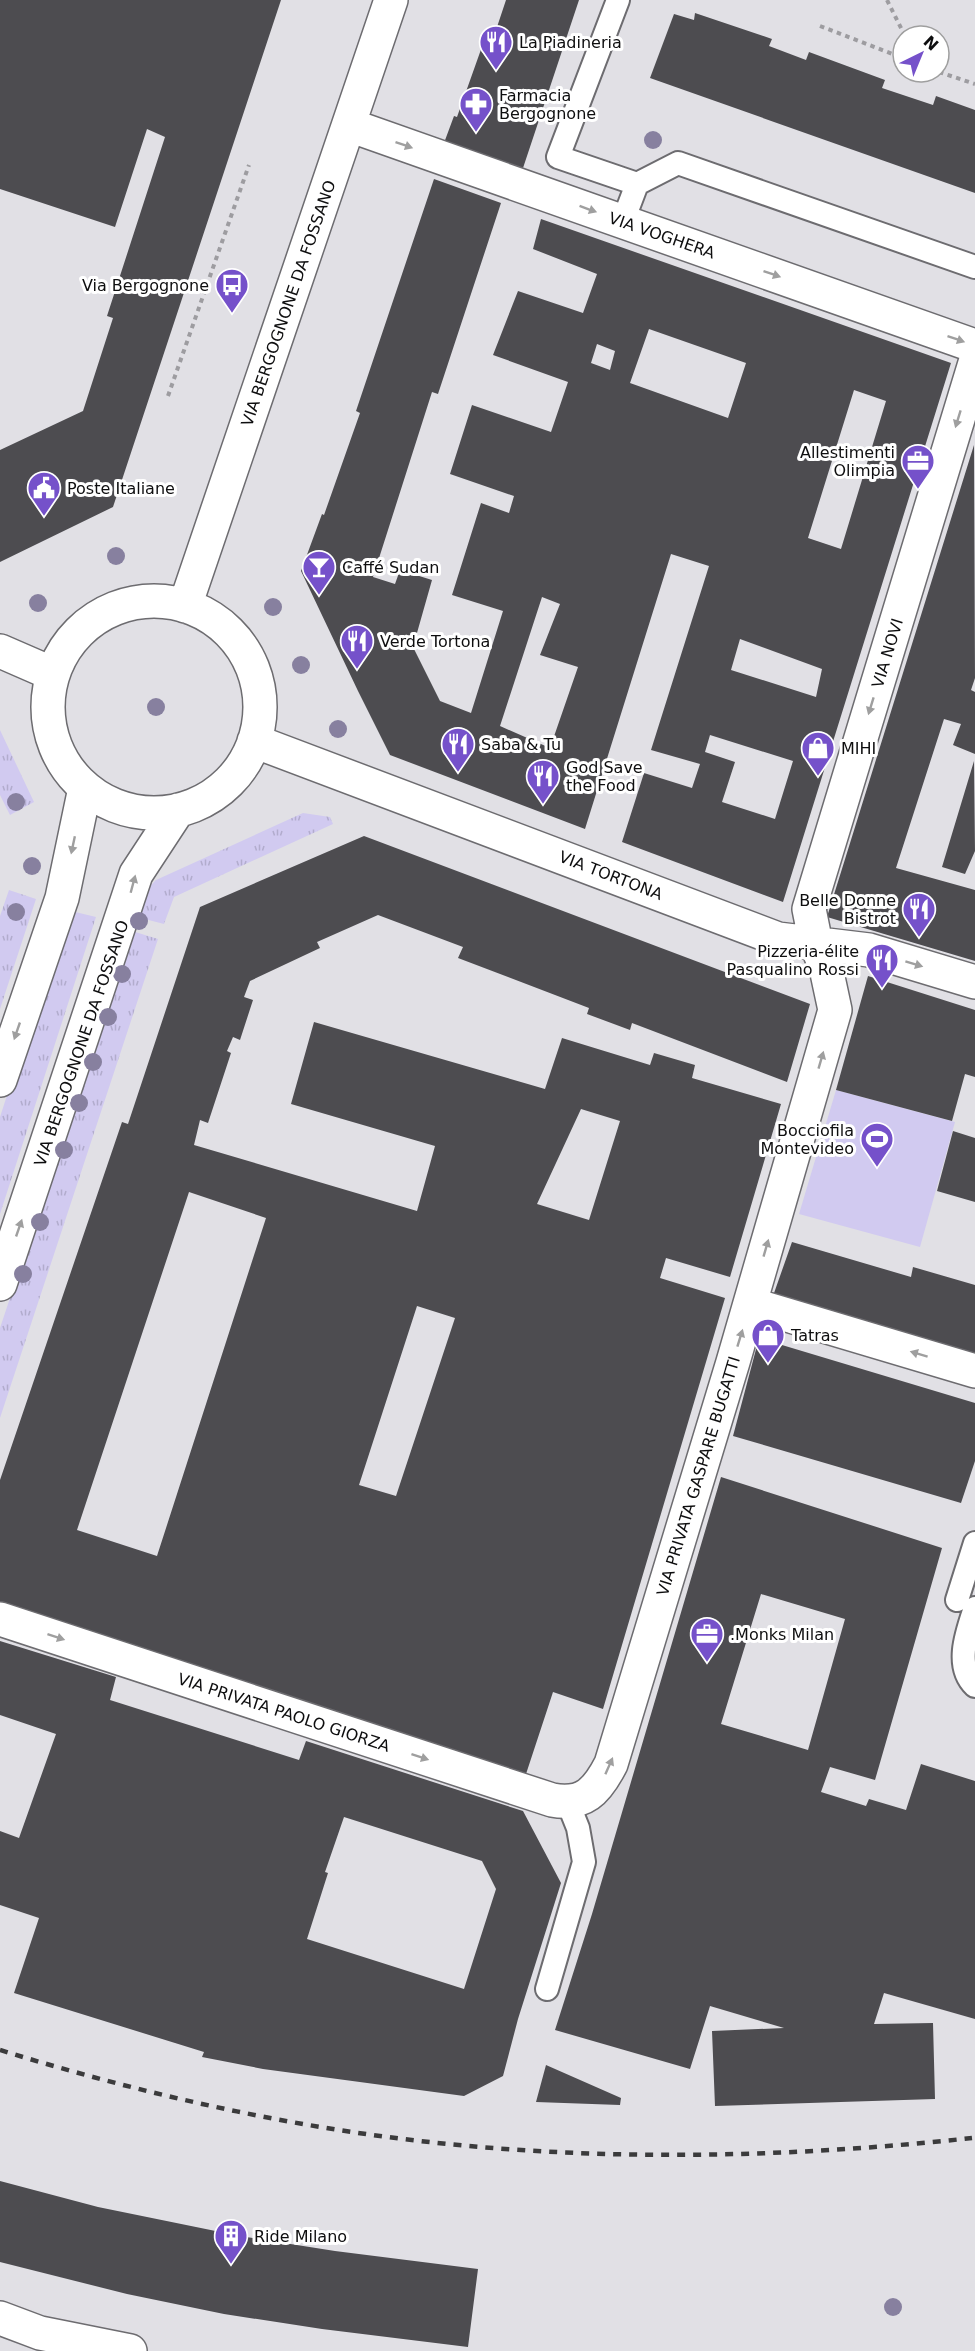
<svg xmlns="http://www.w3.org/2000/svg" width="975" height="2351" font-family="'DejaVu Sans',sans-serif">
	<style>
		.grass { fill: url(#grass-tufts) }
		.park { fill: #d1caf0 }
		.building { fill: #4d4c50; fill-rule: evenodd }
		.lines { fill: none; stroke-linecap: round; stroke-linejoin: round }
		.service-casing { stroke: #6d6c70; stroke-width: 26 }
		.pedestrian-casing { stroke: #6d6c70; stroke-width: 36 }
		.minor-casing { stroke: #6d6c70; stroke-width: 36 }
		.path { stroke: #9d9ca0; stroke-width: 4; stroke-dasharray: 4.5 4.5; stroke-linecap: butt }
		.service { stroke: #fff; stroke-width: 22 }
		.pedestrian { stroke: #fff; stroke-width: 33 }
		.minor { stroke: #fff; stroke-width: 33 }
		.rail { stroke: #3b3b3c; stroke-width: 4.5; stroke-dasharray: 8 8; stroke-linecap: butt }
		.tree { fill: #87809f }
		.oneway { fill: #9f9f9f }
		.labels { text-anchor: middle; stroke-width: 6; stroke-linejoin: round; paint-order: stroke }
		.poi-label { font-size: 16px; fill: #0e0e0f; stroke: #fff; text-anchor: start }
		.street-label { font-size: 16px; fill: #0e0e0f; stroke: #fff }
	</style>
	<defs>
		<pattern id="grass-tufts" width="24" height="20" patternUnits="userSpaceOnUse" patternTransform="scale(1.5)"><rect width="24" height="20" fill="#d1caf0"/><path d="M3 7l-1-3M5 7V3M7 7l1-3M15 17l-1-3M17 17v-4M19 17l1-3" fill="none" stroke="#b2accd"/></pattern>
	</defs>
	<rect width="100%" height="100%" fill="#e1e0e5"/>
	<path class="grass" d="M 0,730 L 34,802 L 10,815 L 0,795 Z
		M 303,813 L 330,817 L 333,824 L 174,897 L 164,924 L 137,917 L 145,891 L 156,880 Z
		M 9,890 L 36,899 L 0,1009 L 0,916 Z
		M 67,910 L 96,917 L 0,1214 L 0,1117 Z
		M 132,931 L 158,939 L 0,1418 L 0,1328 Z"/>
	<path class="park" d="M 836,1090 L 955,1122 L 920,1247 L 799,1214 Z"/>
	<path class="building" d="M 0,0 L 281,0 L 113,507 L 0,562 L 0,450 L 83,411 L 113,318 L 107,316 L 165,137 L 147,129 L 115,227 L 0,189 Z
		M 506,0 L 579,0 L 523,168 L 444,143 L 454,116 L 457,117 L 484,41 L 492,42 Z
		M 695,13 L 772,39 L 769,46 L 806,60 L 809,52 L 885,80 L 882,88 L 933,105 L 936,96 L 975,110 L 975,193 L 650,78 L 674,14 L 694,20 Z
		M 434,179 L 501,203 L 438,394 L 432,392 L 373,577 L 395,584 L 400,570 L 432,580 L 413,647 L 440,701 L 471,713 L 503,611 L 452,595 L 481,503 L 509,513 L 514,496 L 450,474 L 472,405 L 551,432 L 568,382 L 493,355 L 518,291 L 583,313 L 597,274 L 533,249 L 541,219 L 951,363 L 783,902 L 622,842 L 644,773 L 692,788 L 700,764 L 651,750 L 709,566 L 671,554 L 585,829 L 390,755 L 358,691 L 301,571 L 322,514 L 324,515 L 360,413 L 356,411 ZM 649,329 L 746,363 L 728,418 L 630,383 ZM 597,344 L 615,351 L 610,370 L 591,363 ZM 854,390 L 886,401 L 841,549 L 808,538 ZM 542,597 L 560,604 L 540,655 L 578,667 L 550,748 L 500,726 ZM 740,639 L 822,669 L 816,697 L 731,670 ZM 710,735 L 793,761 L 775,819 L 722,802 L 735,762 L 705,752 Z
		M 974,445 L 975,678 L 971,690 L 975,692 L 975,754 L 953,745 L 961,724 L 944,719 L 896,868 L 975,890 L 975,961 L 827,917 Z
		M 974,761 L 975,851 L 965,874 L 942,867 Z
		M 364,836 L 810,1004 L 787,1082 L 632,1023 L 630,1030 L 587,1014 L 589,1008 L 458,958 L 463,947 L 378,915 L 317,942 L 320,948 L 250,981 L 244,997 L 253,1000 L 240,1040 L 233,1037 L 227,1051 L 231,1053 L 208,1123 L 200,1120 L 194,1145 L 417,1211 L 435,1146 L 291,1104 L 314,1022 L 545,1089 L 562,1038 L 650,1065 L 654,1053 L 695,1065 L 692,1078 L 781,1104 L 730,1277 L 666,1258 L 660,1278 L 725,1298 L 603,1709 L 553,1692 L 526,1774 L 0,1603 L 0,1480 L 122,1122 L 128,1124 L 200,907 ZM 581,1109 L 620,1121 L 589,1220 L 537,1204 ZM 189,1192 L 266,1218 L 157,1556 L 77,1530 ZM 417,1306 L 455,1318 L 396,1496 L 359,1485 Z
		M 868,976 L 975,1010 L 975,1077 L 965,1074 L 952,1121 L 836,1090 Z
		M 953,1131 L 975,1138 L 975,1202 L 937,1191 Z
		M 792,1242 L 911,1277 L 913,1267 L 975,1285 L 975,1356 L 773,1296 Z
		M 759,1338 L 975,1403 L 975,1461 L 961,1503 L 733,1436 Z
		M 721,1477 L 942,1548 L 875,1780 L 830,1767 L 821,1792 L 866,1806 L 869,1799 L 906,1810 L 921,1764 L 975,1781 L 975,2019 L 884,1993 L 874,2024 L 933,2023 L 935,2099 L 715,2106 L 712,2031 L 784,2028 L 710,2006 L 690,2069 L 555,2030 L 592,1914 ZM 761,1594 L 845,1619 L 808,1750 L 721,1724 Z
		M 0,1641 L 116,1677 L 110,1700 L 299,1760 L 306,1741 L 523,1811 L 561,1883 L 518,2019 L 503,2076 L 464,2096 L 263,2069 L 202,2057 L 204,2052 L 14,1993 L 39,1918 L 0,1905 L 0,1831 L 19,1838 L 56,1734 L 0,1715 ZM 344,1817 L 482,1861 L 496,1889 L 464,1989 L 307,1939 L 328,1873 L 325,1872 Z
		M 546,2065 L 621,2098 L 620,2105 L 536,2102 Z
		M 0,2181 L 98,2207 L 240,2236 L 335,2251 L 478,2269 L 468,2347 L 322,2329 L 224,2314 L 127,2294 L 0,2262 Z"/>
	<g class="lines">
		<g class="service-casing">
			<path id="service" d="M 618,0 L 558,157 L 637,184
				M 623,221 L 637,184 L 678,163 L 975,267
				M 957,1600 L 975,1543
				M 975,1608 C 967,1632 954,1666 975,1686
				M 547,1989 L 584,1862 L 578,1828 L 568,1803"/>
		</g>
		<g class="pedestrian-casing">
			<path id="pedestrian" d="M 0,2318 L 40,2333 L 130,2351"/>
		</g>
		<g class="minor-casing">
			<path id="minor" d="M 349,125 L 975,346
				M48 707a106 106 0 1 1 212 0a106 106 0 1 1-212 0Z
				M 185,606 L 391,0
				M 0,651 L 53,674
				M 254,741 L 778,939 L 869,950 L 975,982
				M 0,1080 L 62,898 L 85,788
				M 0,1284 L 136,874 L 178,810
				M 750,1304 L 975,1371
				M 0,1619 L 552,1800 C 584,1806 597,1791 611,1764 L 733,1362 L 835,1010 L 826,968 L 816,944 L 809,909 L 975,363"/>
		</g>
		<path class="path" d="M 887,0 L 905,36
			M 820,26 L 903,58
			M 939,72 L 975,84
			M 168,396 L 249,165"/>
		<use href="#service" class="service"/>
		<use href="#pedestrian" class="pedestrian"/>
		<use href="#minor" class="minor"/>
		<path class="rail" d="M 0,2050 C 152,2097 310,2132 469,2146 C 636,2161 806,2156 972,2138"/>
	</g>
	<g class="tree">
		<circle cx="653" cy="140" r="9"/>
		<circle cx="116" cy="556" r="9"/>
		<circle cx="38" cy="603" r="9"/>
		<circle cx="273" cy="607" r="9"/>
		<circle cx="301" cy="665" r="9"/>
		<circle cx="156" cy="707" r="9"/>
		<circle cx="338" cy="729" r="9"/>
		<circle cx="16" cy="802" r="9"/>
		<circle cx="32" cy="866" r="9"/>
		<circle cx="16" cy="912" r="9"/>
		<circle cx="139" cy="921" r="9"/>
		<circle cx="122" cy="974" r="9"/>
		<circle cx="108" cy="1017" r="9"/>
		<circle cx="93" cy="1062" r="9"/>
		<circle cx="79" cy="1103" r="9"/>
		<circle cx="64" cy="1150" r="9"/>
		<circle cx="40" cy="1222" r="9"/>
		<circle cx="23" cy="1274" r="9"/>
		<circle cx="893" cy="2307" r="9"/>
	</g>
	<defs><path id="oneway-solid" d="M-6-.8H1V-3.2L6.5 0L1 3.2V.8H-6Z" transform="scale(1.5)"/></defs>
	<g class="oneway">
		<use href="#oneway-solid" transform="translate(404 145) rotate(19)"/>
		<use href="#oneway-solid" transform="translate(588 209) rotate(20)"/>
		<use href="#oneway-solid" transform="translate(772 274) rotate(19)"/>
		<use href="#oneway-solid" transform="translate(956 339) rotate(19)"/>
		<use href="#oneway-solid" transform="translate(958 419) rotate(107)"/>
		<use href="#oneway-solid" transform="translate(871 706) rotate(107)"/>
		<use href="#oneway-solid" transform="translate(73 845) rotate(102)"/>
		<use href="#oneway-solid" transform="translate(133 884) rotate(-75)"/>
		<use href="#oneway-solid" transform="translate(914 964) rotate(17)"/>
		<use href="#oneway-solid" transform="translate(17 1031) rotate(109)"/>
		<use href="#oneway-solid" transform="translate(821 1060) rotate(-74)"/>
		<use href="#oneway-solid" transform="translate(19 1228) rotate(-71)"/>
		<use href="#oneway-solid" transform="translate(766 1248) rotate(-74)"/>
		<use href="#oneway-solid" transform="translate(740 1338) rotate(-73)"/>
		<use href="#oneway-solid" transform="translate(919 1354) rotate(-163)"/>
		<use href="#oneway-solid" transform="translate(56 1637) rotate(18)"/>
		<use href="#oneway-solid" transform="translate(420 1757) rotate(18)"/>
		<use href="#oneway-solid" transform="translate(609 1766) rotate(-66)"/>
	</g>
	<defs>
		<g id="restaurant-pin" transform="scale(1.725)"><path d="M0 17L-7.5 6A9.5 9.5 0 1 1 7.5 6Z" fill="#7551ca" stroke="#fff"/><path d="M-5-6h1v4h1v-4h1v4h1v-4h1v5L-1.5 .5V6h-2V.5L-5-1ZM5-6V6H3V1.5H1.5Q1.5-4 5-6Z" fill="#fff"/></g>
		<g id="pharmacy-pin" transform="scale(1.725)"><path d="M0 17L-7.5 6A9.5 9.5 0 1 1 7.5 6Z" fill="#7551ca" stroke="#fff"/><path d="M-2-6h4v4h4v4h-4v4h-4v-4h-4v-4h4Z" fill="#fff"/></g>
		<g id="bus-pin" transform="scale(1.725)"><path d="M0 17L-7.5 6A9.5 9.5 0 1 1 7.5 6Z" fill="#7551ca" stroke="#fff"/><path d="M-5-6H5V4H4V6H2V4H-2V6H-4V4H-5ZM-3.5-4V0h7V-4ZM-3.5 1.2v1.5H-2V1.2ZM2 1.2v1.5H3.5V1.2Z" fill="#fff"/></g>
		<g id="office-pin" transform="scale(1.725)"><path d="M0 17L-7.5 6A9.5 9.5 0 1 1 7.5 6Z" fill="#7551ca" stroke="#fff"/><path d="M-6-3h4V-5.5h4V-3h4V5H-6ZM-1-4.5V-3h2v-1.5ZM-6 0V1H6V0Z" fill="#fff"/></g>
		<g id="civic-pin" transform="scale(1.725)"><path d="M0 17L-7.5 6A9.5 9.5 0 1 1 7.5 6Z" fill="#7551ca" stroke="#fff"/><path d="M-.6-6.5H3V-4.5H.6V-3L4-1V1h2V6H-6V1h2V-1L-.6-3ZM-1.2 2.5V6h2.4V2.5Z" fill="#fff"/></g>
		<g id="bar-pin" transform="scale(1.725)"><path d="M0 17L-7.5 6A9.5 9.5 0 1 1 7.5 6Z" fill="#7551ca" stroke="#fff"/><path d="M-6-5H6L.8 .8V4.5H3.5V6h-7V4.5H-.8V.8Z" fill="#fff"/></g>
		<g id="shop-pin" transform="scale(1.725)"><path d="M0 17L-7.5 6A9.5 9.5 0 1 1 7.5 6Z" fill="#7551ca" stroke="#fff"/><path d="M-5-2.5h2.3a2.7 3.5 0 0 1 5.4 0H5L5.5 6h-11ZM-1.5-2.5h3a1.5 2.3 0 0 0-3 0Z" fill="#fff"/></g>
		<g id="stadium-pin" transform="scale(1.725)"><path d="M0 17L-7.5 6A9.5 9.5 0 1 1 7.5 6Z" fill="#7551ca" stroke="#fff"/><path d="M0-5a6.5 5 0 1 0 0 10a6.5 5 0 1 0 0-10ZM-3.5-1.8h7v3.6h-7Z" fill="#fff"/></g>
		<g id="building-pin" transform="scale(1.725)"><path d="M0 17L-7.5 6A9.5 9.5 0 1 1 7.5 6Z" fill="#7551ca" stroke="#fff"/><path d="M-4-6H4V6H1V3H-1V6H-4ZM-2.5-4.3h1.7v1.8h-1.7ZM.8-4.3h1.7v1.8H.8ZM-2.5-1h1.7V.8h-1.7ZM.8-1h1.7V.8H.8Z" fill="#fff"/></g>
	</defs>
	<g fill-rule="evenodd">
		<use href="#restaurant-pin" x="496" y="42"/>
		<use href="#pharmacy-pin" x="476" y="104"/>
		<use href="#bus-pin" x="232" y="285"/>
		<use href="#office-pin" x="918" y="461"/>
		<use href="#civic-pin" x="44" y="488"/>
		<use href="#bar-pin" x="319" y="567"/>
		<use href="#restaurant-pin" x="357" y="641"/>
		<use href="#restaurant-pin" x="458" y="744"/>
		<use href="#shop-pin" x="818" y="748"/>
		<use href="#restaurant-pin" x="543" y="776"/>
		<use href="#restaurant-pin" x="919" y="909"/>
		<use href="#restaurant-pin" x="882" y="960"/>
		<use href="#stadium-pin" x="877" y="1139"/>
		<use href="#shop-pin" x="768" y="1335"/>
		<use href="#office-pin" x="707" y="1634"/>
		<use href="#building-pin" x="231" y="2236"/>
	</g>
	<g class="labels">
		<g class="poi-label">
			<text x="519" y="48">La Piadineria</text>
			<text x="499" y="101">Farmacia<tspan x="499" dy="18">Bergognone</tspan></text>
			<text x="209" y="291" text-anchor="end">Via Bergognone</text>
			<text x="895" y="458" text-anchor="end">Allestimenti<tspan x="895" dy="18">Olimpia</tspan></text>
			<text x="67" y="494">Poste Italiane</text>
			<text x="342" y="573">Caffé Sudan</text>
			<text x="380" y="647">Verde Tortona</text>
			<text x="481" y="750">Saba &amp; Tu</text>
			<text x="841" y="754">MIHI</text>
			<text x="566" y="773">God Save<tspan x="566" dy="18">the Food</tspan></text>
			<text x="896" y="906" text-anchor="end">Belle Donne<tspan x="896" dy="18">Bistrot</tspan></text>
			<text x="859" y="957" text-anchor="end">Pizzeria-élite<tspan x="859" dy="18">Pasqualino Rossi</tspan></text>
			<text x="854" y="1136" text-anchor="end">Bocciofila<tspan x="854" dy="18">Montevideo</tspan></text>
			<text x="791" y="1341">Tatras</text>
			<text x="730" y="1640">.Monks Milan</text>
			<text x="254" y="2242">Ride Milano</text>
		</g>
		<g class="street-label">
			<text transform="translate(662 235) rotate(19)" y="6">VIA VOGHERA</text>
			<text transform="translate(288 303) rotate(-71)" y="6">VIA BERGOGNONE DA FOSSANO</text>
			<text transform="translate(887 653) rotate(-73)" y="6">VIA NOVI</text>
			<text transform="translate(611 875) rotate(21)" y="6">VIA TORTONA</text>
			<text transform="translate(81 1043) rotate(-71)" y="6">VIA BERGOGNONE DA FOSSANO</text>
			<text transform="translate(698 1476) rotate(-73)" y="6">VIA PRIVATA GASPARE BUGATTI</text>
			<text transform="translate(284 1712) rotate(18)" y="6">VIA PRIVATA PAOLO GIORZA</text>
		</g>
	</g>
	<g transform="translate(921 54) rotate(43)"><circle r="28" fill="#ffffff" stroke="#9f9f9f" stroke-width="1.5"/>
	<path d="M0-4.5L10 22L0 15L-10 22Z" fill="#7551ca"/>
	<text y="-9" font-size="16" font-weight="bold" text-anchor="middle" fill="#0e0e0f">N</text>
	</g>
</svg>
